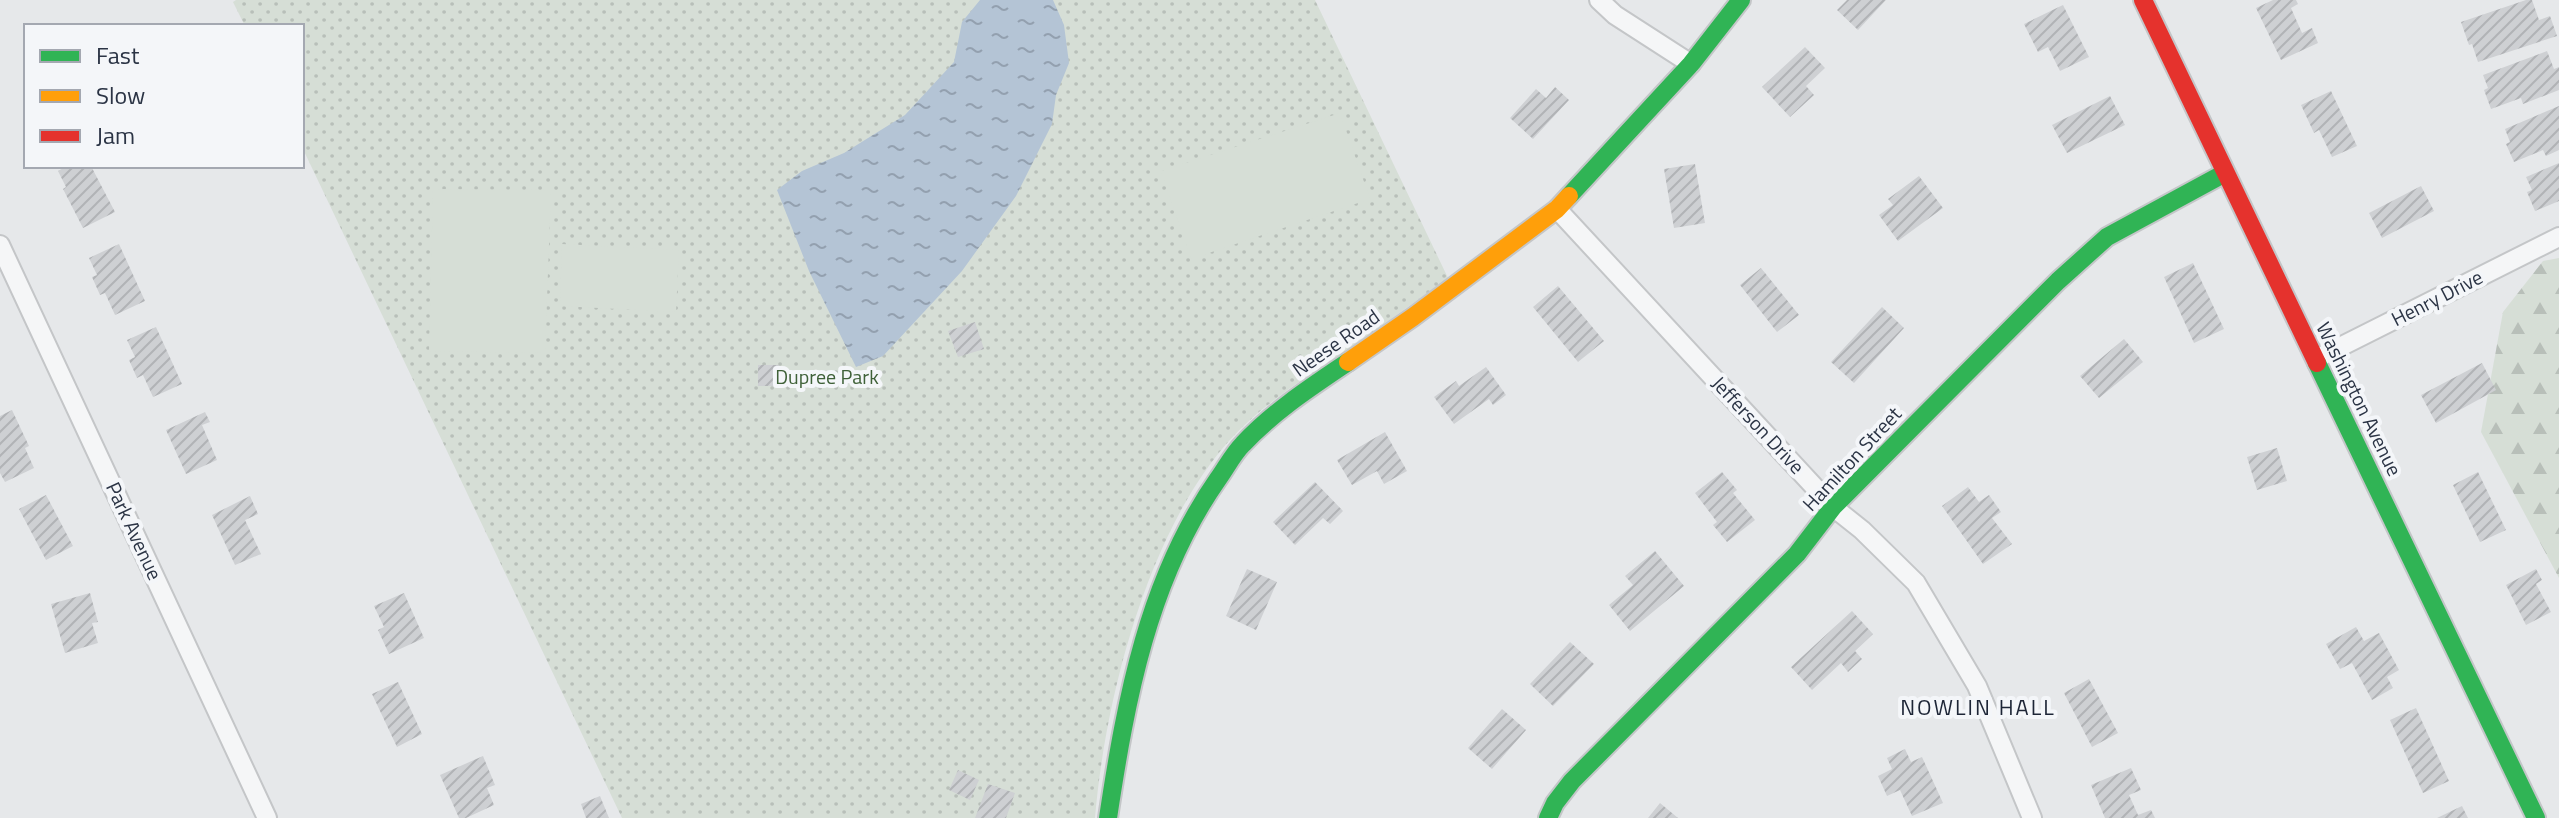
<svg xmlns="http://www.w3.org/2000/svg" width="2559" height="818" font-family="'Titillium Web',sans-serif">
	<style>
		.grass { fill: url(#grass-dots) }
		.forest { fill: url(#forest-firs) }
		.pitch { fill: #d6ded6 }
		.water { fill: url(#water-ripples) }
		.building { fill: url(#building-hatch) }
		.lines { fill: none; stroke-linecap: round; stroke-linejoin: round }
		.street-casing { stroke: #c4c6c8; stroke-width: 22 }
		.fast-casing { stroke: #c4c6c8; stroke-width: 22 }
		.slow-casing { stroke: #c4c6c8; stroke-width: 22 }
		.jam-casing { stroke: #c4c6c8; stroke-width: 22 }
		.street { stroke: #f5f6f7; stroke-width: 18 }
		.fast { stroke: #30b455; stroke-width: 18 }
		.slow { stroke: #ff9f0a; stroke-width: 18 }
		.jam { stroke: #e5322d; stroke-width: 18 }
		.labels { text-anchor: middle; stroke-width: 8; stroke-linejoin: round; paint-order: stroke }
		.street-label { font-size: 20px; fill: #2b3445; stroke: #f4f6f9 }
		.park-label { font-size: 20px; fill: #3f6138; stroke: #f4f6f9 }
		.neighbourhood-label { font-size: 22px; letter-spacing: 2px; fill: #1d2536; stroke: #f4f6f9 }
	</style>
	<defs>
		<pattern id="grass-dots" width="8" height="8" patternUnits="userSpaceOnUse" patternTransform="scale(2)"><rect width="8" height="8" fill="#d6ded6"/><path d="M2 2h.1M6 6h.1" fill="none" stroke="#b8bfb9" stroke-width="1.8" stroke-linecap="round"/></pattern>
		<pattern id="forest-firs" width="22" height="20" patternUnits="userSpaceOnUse" patternTransform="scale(2)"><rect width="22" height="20" fill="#d6ded6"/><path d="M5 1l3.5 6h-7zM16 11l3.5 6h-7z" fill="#b8bfb9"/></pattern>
		<pattern id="water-ripples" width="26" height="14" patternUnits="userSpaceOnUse" patternTransform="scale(2)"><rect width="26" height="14" fill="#b4c4d5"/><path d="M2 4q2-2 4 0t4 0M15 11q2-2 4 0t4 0" fill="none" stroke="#93a0af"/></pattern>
		<pattern id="building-hatch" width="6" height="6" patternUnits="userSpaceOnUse" patternTransform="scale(2)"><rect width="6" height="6" fill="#ced0d3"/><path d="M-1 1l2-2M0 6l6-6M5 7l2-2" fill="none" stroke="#b1b3b6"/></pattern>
	</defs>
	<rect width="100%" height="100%" fill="#e6e8ea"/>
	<path class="grass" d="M 236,0 L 1315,0 L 1448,278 C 1412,304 1376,330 1339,355 C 1301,381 1260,406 1229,441 C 1148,531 1105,698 1095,818 L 622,818 L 302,147 L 302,26 L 245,26 L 233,2 Z"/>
	<path class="forest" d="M 2559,258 L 2559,578 L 2481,432 L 2503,312 L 2543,261 Z"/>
	<path class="pitch" d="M 1340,113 L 1370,199 L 1191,259 L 1161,171 Z
		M 433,189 L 551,190 L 545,353 L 429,351 Z
		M 562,244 L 679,250 L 676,312 L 560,306 Z"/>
	<path class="water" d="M 980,0 L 1053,0 L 1064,25 L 1069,63 L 1056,95 L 1052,124 L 1016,196 L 962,271 L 883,356 L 856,367 L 809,271 L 777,190 L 802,171 L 844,153 L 905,115 L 954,62 L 962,22 Z"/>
	<path class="building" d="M 1847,0 L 1886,0 L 1858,30 L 1837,10 Z
		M 2273,0 L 2296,0 L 2298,4 L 2291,8 L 2302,33 L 2312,28 L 2318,43 L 2281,60 L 2256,8 Z
		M 2526,0 L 2532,0 L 2539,20 L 2550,16 L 2557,36 L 2478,62 L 2472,44 L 2469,45 L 2461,22 Z
		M 2063,5 L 2089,57 L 2060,71 L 2048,47 L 2038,52 L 2024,24 Z
		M 1805,47 L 1825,68 L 1806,86 L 1814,95 L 1790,117 L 1762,87 Z
		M 2547,51 L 2554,69 L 2559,67 L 2559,90 L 2523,104 L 2521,98 L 2491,109 L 2484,90 L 2488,88 L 2483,75 Z
		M 1555,87 L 1569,100 L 1533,139 L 1510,118 L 1536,89 L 1546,98 Z
		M 2331,91 L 2357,146 L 2332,157 L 2319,130 L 2314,133 L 2301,105 Z
		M 2110,96 L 2125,125 L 2067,153 L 2052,125 Z
		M 2559,106 L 2559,150 L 2546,156 L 2543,150 L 2514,162 L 2506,144 L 2510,142 L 2505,129 Z
		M 2559,163 L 2559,201 L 2535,211 L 2527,192 L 2532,190 L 2526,177 Z
		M 1695,164 L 1705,223 L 1674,228 L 1664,169 Z
		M 67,166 L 91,166 L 115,212 L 83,228 L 63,189 L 66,187 L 58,171 Z
		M 1919,176 L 1943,208 L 1898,241 L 1879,215 L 1893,205 L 1888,199 Z
		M 2421,186 L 2434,211 L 2382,238 L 2369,213 Z
		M 119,244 L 145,301 L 115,315 L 105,293 L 100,295 L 92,277 L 97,275 L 89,258 Z
		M 2193,263 L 2224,329 L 2194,343 L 2164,277 Z
		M 1761,268 L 1799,315 L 1777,332 L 1740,285 Z
		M 1558,286 L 1604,341 L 1578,362 L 1533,307 Z
		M 1882,307 L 1904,328 L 1854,383 L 1831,362 Z
		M 975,322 L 984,349 L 958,357 L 948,331 Z
		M 156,327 L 182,384 L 153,397 L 143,375 L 137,378 L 129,360 L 135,357 L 127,340 Z
		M 2124,339 L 2143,362 L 2099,398 L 2080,376 Z
		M 2482,363 L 2496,390 L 2436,423 L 2421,395 Z
		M 758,365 L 779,365 L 779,386 L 758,386 Z
		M 1486,367 L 1506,395 L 1493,405 L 1489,399 L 1454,424 L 1434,397 L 1456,381 L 1459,386 Z
		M 12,410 L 29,446 L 25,448 L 34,468 L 5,482 L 0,473 L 0,416 Z
		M 205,412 L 210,422 L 202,425 L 217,460 L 186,474 L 166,430 Z
		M 1385,432 L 1407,471 L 1384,484 L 1377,471 L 1352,485 L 1337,460 Z
		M 2277,448 L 2287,481 L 2257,490 L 2247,457 Z
		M 1722,472 L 1737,490 L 1733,493 L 1755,520 L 1727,542 L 1713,525 L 1717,522 L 1695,493 Z
		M 2478,472 L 2506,530 L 2480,542 L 2453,485 Z
		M 1315,482 L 1343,511 L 1330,524 L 1323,518 L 1295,545 L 1273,522 Z
		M 1968,487 L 1979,502 L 1989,495 L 2001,512 L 1992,518 L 2012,544 L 1983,564 L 1942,506 Z
		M 46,495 L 73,546 L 46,560 L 19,509 Z
		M 250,496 L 258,514 L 245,520 L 261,554 L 235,565 L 212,515 Z
		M 1655,551 L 1684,586 L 1630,631 L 1609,605 L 1633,585 L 1625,576 Z
		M 1247,569 L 1277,582 L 1256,630 L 1226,616 Z
		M 2536,569 L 2542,580 L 2536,584 L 2551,612 L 2526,625 L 2506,585 Z
		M 90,593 L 98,622 L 92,623 L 98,643 L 65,653 L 51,604 Z
		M 404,593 L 424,638 L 389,654 L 378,630 L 384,627 L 374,606 Z
		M 1852,611 L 1873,634 L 1855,651 L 1862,659 L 1848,672 L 1841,663 L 1812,690 L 1791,667 Z
		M 2356,627 L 2364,641 L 2379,633 L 2399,670 L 2387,677 L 2393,688 L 2372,700 L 2352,663 L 2340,669 L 2326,644 Z
		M 1570,642 L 1594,664 L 1553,706 L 1530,684 Z
		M 2089,679 L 2118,733 L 2092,747 L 2064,693 Z
		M 398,682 L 422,734 L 397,747 L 372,694 Z
		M 2416,708 L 2449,781 L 2423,793 L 2390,720 Z
		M 1502,709 L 1526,730 L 1492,769 L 1468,748 Z
		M 1905,749 L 1911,762 L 1922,757 L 1943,803 L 1912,816 L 1900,790 L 1887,796 L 1878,776 L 1892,769 L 1887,758 Z
		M 483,756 L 495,785 L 487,788 L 494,805 L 466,818 L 459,818 L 440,775 Z
		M 2131,768 L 2141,790 L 2129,795 L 2138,815 L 2151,810 L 2155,818 L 2105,818 L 2091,785 Z
		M 958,770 L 979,780 L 970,800 L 949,790 Z
		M 988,784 L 1015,793 L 1006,818 L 975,818 Z
		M 600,796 L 609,818 L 586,818 L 581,804 Z
		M 1660,803 L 1678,818 L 1648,818 Z
		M 2462,806 L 2468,818 L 2437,818 Z"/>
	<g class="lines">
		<g class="street-casing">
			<path id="street" d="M 1599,0 L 1615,15 L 1691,64
				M 1557,209 L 1833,507 L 1862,530 L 1916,583 L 1977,686 L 2032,818
				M 0,245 L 267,818
				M 2316,359 L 2559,237"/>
		</g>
		<g class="fast-casing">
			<path id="fast" d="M 1569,196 L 1691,64 L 1741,0
				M 2317,363 L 2536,818
				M 1108,818 C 1126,699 1148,579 1218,479 C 1226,468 1233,454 1243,444 C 1274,411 1311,387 1348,362
				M 1548,818 L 1555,803 L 1572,781 L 1797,554 L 1833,507 L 2058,281 L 2107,237 L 2225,173"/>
		</g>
		<g class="slow-casing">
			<path id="slow" d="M 1348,362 L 1413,317 L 1557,209 L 1569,196"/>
		</g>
		<g class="jam-casing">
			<path id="jam" d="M 2143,0 L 2317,363"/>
		</g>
		<use href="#street" class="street"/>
		<use href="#fast" class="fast"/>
		<use href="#slow" class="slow"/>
		<use href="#jam" class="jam"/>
	</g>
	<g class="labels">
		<g class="street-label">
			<text transform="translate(2437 298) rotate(-27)" y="7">Henry Drive</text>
			<text transform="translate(1336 343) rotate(-35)" y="7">Neese Road</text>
			<text transform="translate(2359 399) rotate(64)" y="7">Washington Avenue</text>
			<text transform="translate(1758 425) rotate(47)" y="7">Jefferson Drive</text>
			<text transform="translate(1852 459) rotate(-47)" y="7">Hamilton Street</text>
			<text transform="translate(134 531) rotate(65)" y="7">Park Avenue</text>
		</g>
		<g class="park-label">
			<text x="827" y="384">Dupree Park</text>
		</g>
		<g class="neighbourhood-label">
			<text x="1978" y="715">NOWLIN HALL</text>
		</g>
	</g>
	<rect x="24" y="24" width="280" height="144" fill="#f4f6f9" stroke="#a4a8b1" stroke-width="2"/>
	<rect x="40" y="50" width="40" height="12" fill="#30b455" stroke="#a4a8b1" stroke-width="2"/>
	<text x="96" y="64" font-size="24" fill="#2b3445">Fast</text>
	<rect x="40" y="90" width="40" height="12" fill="#ff9f0a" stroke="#a4a8b1" stroke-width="2"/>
	<text x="96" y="104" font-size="24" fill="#2b3445">Slow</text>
	<rect x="40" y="130" width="40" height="12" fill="#e5322d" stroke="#a4a8b1" stroke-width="2"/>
	<text x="96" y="144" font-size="24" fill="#2b3445">Jam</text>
</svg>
